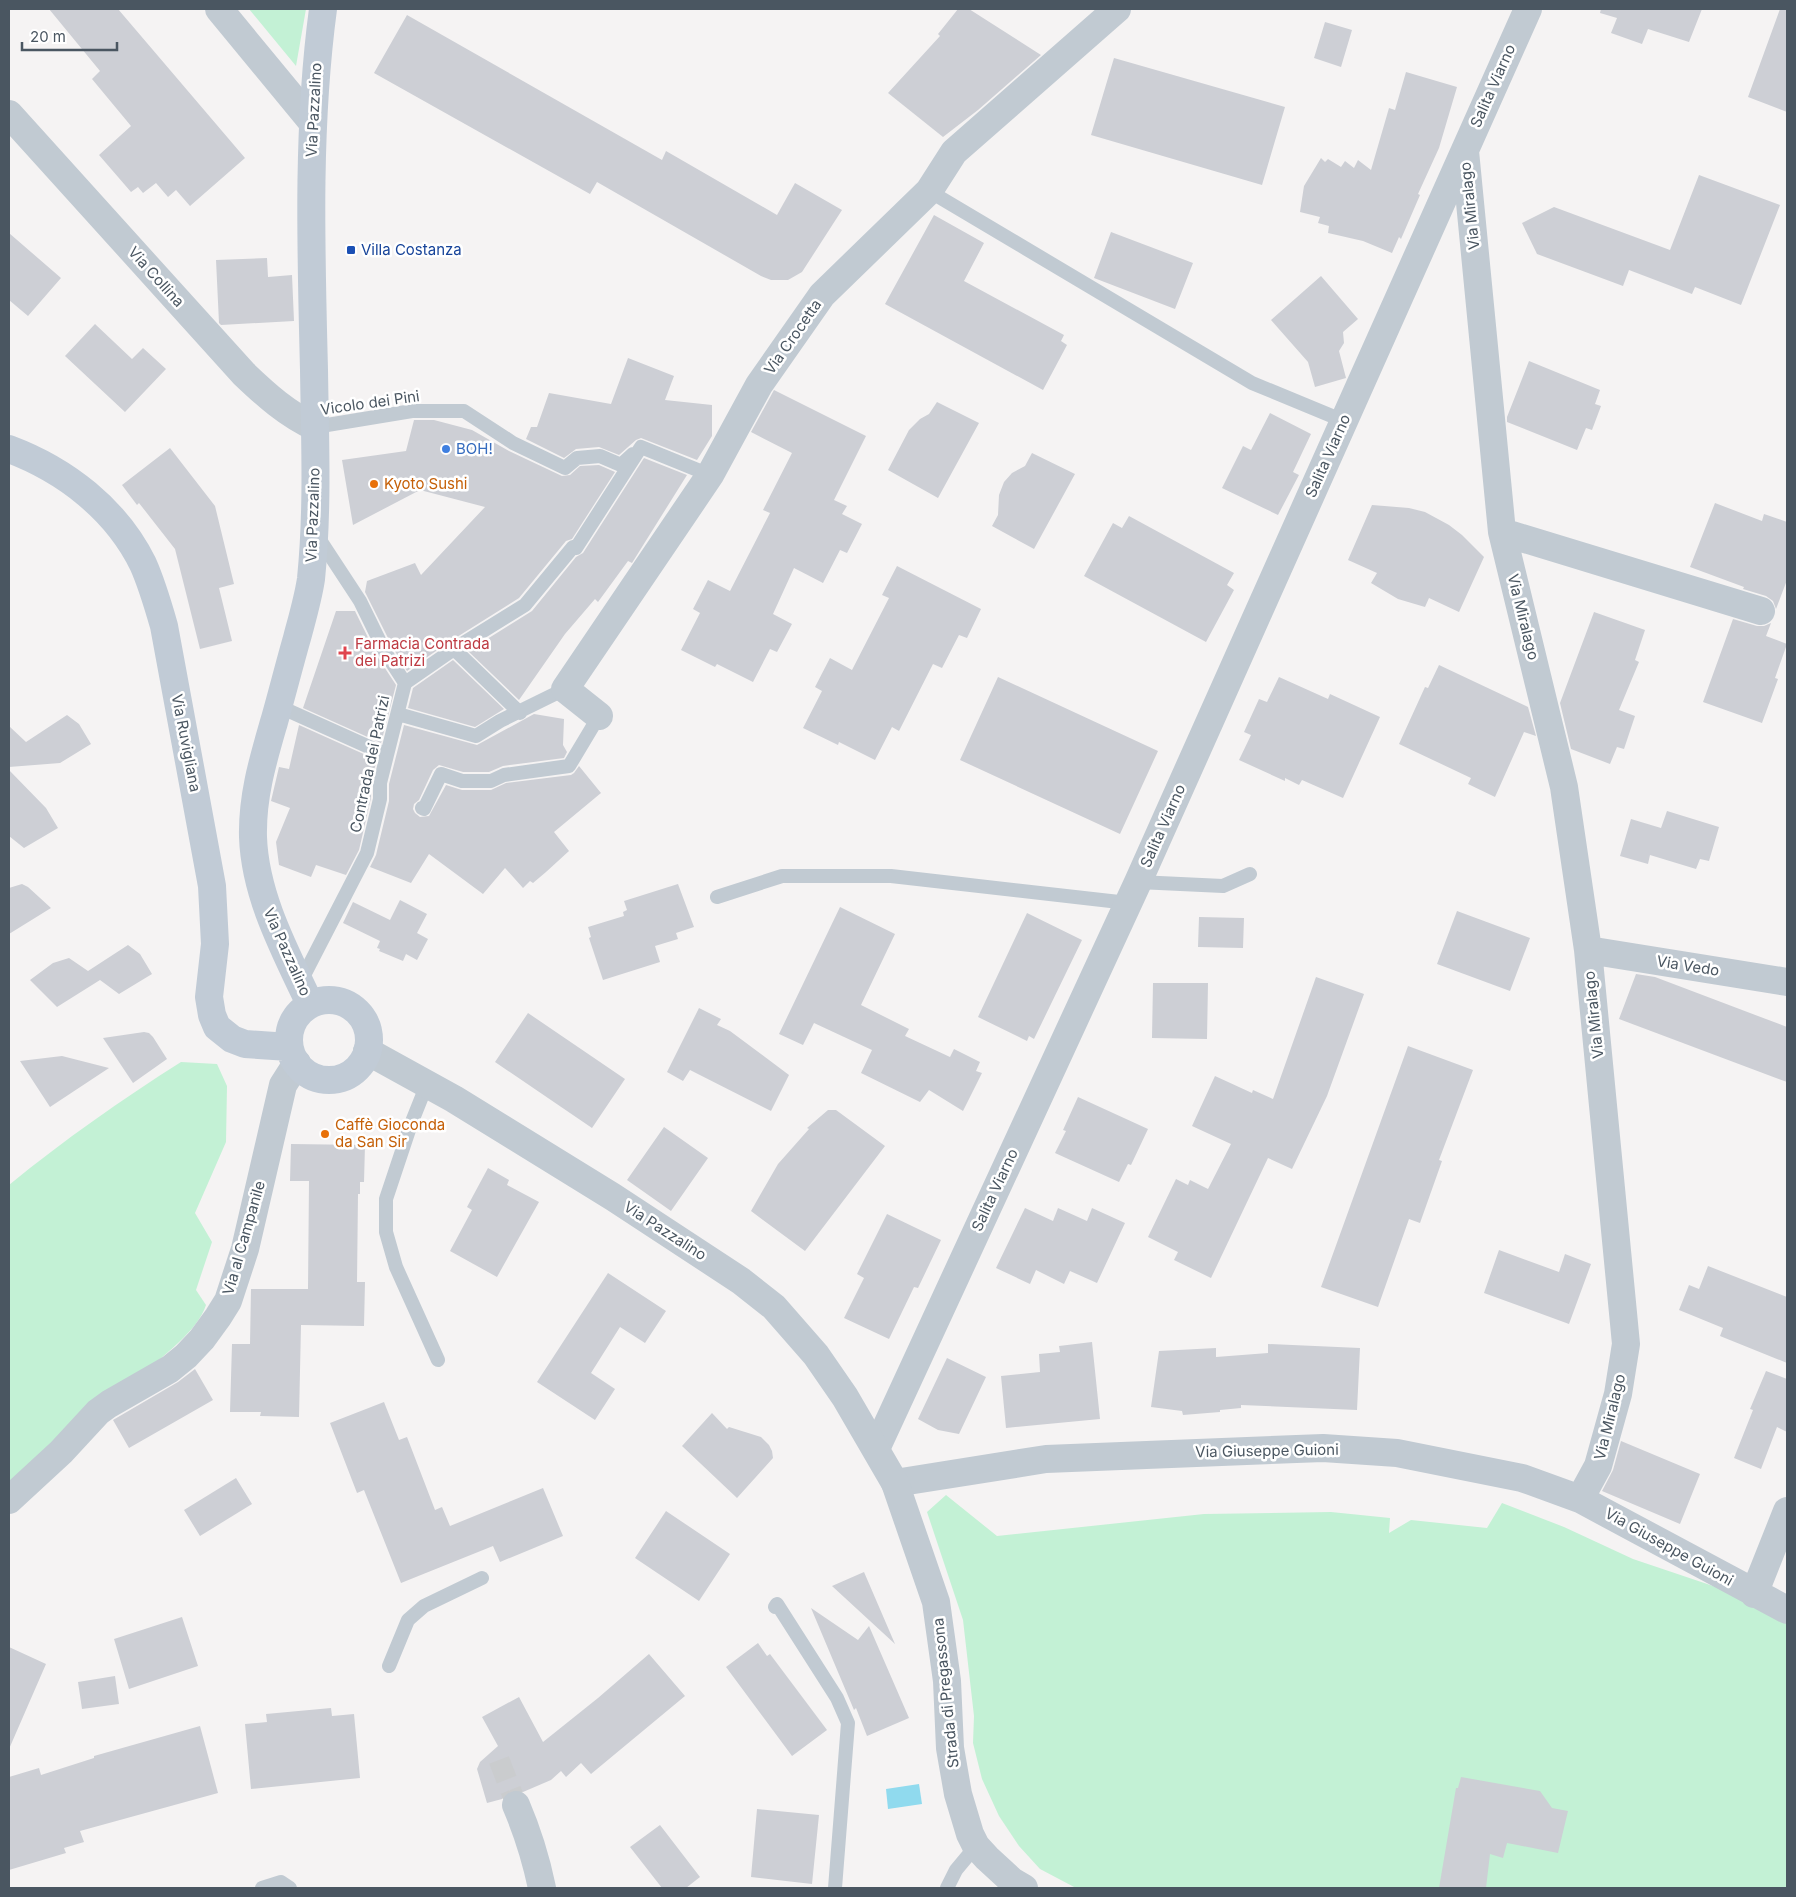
<svg xmlns="http://www.w3.org/2000/svg" width="1796" height="1897" font-family="Inter,sans-serif">
	<style>
		.green { fill: #c3f1d5 }
		.water { fill: #90daee }
		.building { fill: #cdcfd5 }
		.lines { fill: none; stroke-linecap: round; stroke-linejoin: round }
		.pedestrian-tunnel { stroke: #caccce; stroke-width: 21; stroke-dasharray: 21 11; stroke-linecap: butt }
		.service { stroke: #c1cad2; stroke-width: 14 }
		.minor { stroke: #c1cad2; stroke-width: 28 }
		.tertiary { stroke: #c1cad2; stroke-width: 28 }
		.secondary { stroke: #c1cbd6; stroke-width: 28 }
		.transit-dot { fill: #1a4fb4; stroke: #fff; stroke-width: 2 }
		.shop-dot { fill: #3f7fe0; stroke: #fff; stroke-width: 2 }
		.food-dot { fill: #e8710a; stroke: #fff; stroke-width: 2 }
		.health-dot { fill: #e0444e; stroke: #fff; stroke-width: 2 }
		.labels { text-anchor: middle; stroke-width: 5; stroke-linejoin: round; paint-order: stroke }
		.street-label { font-size: 15px; fill: #4a5661; stroke: #fff }
		.transit-label { font-size: 15px; fill: #164399; stroke: #fff; text-anchor: start }
		.shop-label { font-size: 15px; fill: #366cbe; stroke: #fff; text-anchor: start }
		.food-label { font-size: 15px; fill: #c56008; stroke: #fff; text-anchor: start }
		.health-label { font-size: 15px; fill: #be3a42; stroke: #fff; text-anchor: start }
	</style>
	<rect width="100%" height="100%" fill="#f5f3f3"/>
	<path class="green" d="M 249,9 L 306,9 L 296,66 Z
		M 181,1062 L 217,1064 L 227,1086 L 226,1142 L 195,1213 L 212,1242 L 196,1290 L 206,1305 C 198,1331 161,1357 142,1375 C 98,1415 54,1454 9,1491 L 9,1185 C 64,1140 121,1100 181,1062 Z
		M 946,1495 L 997,1536 L 1204,1514 L 1331,1512 L 1390,1518 L 1389,1533 L 1411,1520 L 1487,1528 L 1502,1503 L 1564,1527 L 1633,1559 L 1725,1590 L 1787,1616 L 1787,1888 L 1076,1888 L 1040,1869 L 1019,1846 L 999,1816 L 982,1779 L 973,1743 L 974,1716 L 963,1620 L 927,1512 Z"/>
	<path class="water" d="M 919,1784 L 922,1804 L 888,1809 L 886,1789 Z"/>
	<path class="building" d="M 49,9 L 118,9 L 245,158 L 190,206 L 176,190 L 168,197 L 156,183 L 143,193 L 138,187 L 131,192 L 99,155 L 131,126 L 92,79 L 100,71 Z
		M 958,9 L 969,9 L 1041,55 L 978,110 L 943,137 L 888,93 L 940,36 L 938,34 Z
		M 1601,9 L 1702,9 L 1689,42 L 1648,29 L 1642,44 L 1611,33 L 1617,18 L 1600,13 Z
		M 1780,9 L 1787,9 L 1787,112 L 1748,97 Z
		M 407,15 L 662,160 L 666,151 L 777,215 L 795,183 L 842,210 L 802,272 L 788,280 L 771,280 L 761,276 L 597,182 L 590,194 L 374,73 Z
		M 1325,22 L 1352,30 L 1341,67 L 1314,58 Z
		M 1114,58 L 1285,107 L 1262,185 L 1091,135 Z
		M 1406,72 L 1457,87 L 1439,148 L 1418,194 L 1420,195 L 1401,239 L 1399,237 L 1392,253 L 1363,241 L 1328,233 L 1329,226 L 1318,223 L 1320,217 L 1300,212 L 1304,186 L 1321,158 L 1325,162 L 1328,159 L 1341,167 L 1345,161 L 1354,168 L 1358,160 L 1371,170 L 1389,108 L 1395,110 Z
		M 1699,175 L 1780,205 L 1741,305 L 1695,287 L 1692,294 L 1629,270 L 1623,286 L 1537,254 L 1522,223 L 1554,207 L 1670,250 Z
		M 934,215 L 984,243 L 964,281 L 1064,335 L 1061,341 L 1067,345 L 1043,390 L 885,304 Z
		M 1111,232 L 1193,263 L 1175,309 L 1094,278 Z
		M 9,233 L 61,278 L 28,316 L 9,300 Z
		M 267,258 L 268,277 L 292,275 L 294,321 L 221,325 L 219,323 L 216,260 Z
		M 1321,276 L 1358,319 L 1343,332 L 1344,343 L 1339,351 L 1346,378 L 1315,387 L 1308,362 L 1271,320 Z
		M 95,324 L 132,359 L 143,348 L 166,369 L 125,412 L 65,356 Z
		M 628,358 L 674,376 L 665,400 L 712,405 L 712,436 L 697,460 L 641,438 L 636,440 L 619,455 L 599,447 L 576,449 L 564,458 L 526,439 L 531,427 L 537,427 L 549,393 L 611,404 Z
		M 1529,361 L 1600,390 L 1595,404 L 1601,406 L 1592,430 L 1586,428 L 1577,450 L 1507,422 L 1507,417 Z
		M 774,390 L 866,436 L 834,500 L 847,506 L 842,514 L 862,524 L 847,553 L 840,550 L 823,583 L 794,568 L 773,614 L 792,624 L 777,652 L 770,649 L 753,682 L 717,664 L 715,667 L 681,650 L 700,613 L 693,609 L 708,580 L 730,591 L 770,513 L 763,510 L 792,453 L 751,432 Z
		M 937,402 L 979,423 L 938,498 L 888,470 L 909,430 L 920,419 L 929,414 Z
		M 1270,413 L 1311,434 L 1293,472 L 1299,475 L 1278,515 L 1222,488 L 1243,446 L 1251,450 Z
		M 414,420 L 434,420 L 472,430 L 509,451 L 562,476 L 570,475 L 580,466 L 599,465 L 615,472 L 572,539 L 566,541 L 519,598 L 449,642 L 407,671 L 393,648 L 365,592 L 367,581 L 415,563 L 421,575 L 485,507 L 420,490 L 353,525 L 342,460 L 406,451 Z
		M 170,448 L 215,506 L 234,584 L 219,588 L 232,641 L 200,649 L 175,549 L 139,503 L 137,505 L 122,485 Z
		M 1032,453 L 1075,474 L 1034,549 L 992,526 L 998,515 L 999,495 L 1004,482 L 1012,473 L 1025,466 Z
		M 644,458 L 687,475 L 632,563 L 628,561 L 598,602 L 595,599 L 565,634 L 519,700 L 468,651 L 532,611 L 576,557 L 583,553 Z
		M 1715,503 L 1762,521 L 1764,514 L 1787,522 L 1787,580 L 1776,609 L 1773,601 L 1766,596 L 1743,589 L 1744,587 L 1690,567 Z
		M 1372,505 L 1409,508 L 1425,512 L 1449,525 L 1462,535 L 1484,557 L 1459,612 L 1429,598 L 1425,607 L 1398,599 L 1371,583 L 1377,573 L 1348,560 Z
		M 1129,516 L 1234,573 L 1227,585 L 1234,590 L 1206,642 L 1084,576 L 1113,523 L 1122,528 Z
		M 897,566 L 981,609 L 967,638 L 959,635 L 942,668 L 933,664 L 899,731 L 892,727 L 875,760 L 839,742 L 838,745 L 803,728 L 822,691 L 815,687 L 830,658 L 852,670 L 889,598 L 882,595 Z
		M 336,611 L 355,611 L 377,656 L 396,685 L 381,743 L 303,708 Z
		M 1594,612 L 1645,630 L 1635,660 L 1639,662 L 1619,710 L 1635,716 L 1624,749 L 1617,747 L 1610,764 L 1571,749 L 1560,703 Z
		M 1733,619 L 1757,626 L 1764,626 L 1771,623 L 1766,636 L 1787,644 L 1775,678 L 1778,679 L 1762,723 L 1703,702 Z
		M 453,660 L 504,709 L 475,727 L 408,708 L 413,688 Z
		M 1439,665 L 1528,707 L 1536,736 L 1524,732 L 1495,797 L 1468,784 L 1471,778 L 1399,744 L 1425,687 L 1428,688 Z
		M 998,677 L 1158,751 L 1120,834 L 960,760 Z
		M 1279,677 L 1328,699 L 1330,694 L 1380,717 L 1343,798 L 1302,780 L 1299,785 L 1285,778 L 1285,781 L 1239,760 L 1251,735 L 1244,732 L 1259,699 L 1267,702 Z
		M 534,714 L 564,719 L 563,745 L 567,752 L 564,758 L 503,766 L 489,772 L 463,772 L 439,765 L 433,770 L 419,800 L 414,804 L 413,809 L 415,813 L 420,817 L 429,816 L 446,785 L 462,790 L 491,790 L 506,783 L 571,775 L 574,773 L 579,766 L 601,793 L 554,832 L 569,851 L 546,872 L 533,883 L 530,881 L 523,888 L 505,868 L 483,894 L 429,854 L 411,883 L 370,867 L 376,855 L 389,801 L 389,784 L 404,725 L 477,745 Z
		M 67,715 L 79,724 L 91,744 L 60,763 L 9,767 L 9,726 L 26,742 Z
		M 299,725 L 377,760 L 371,781 L 371,798 L 359,850 L 346,875 L 316,865 L 311,877 L 279,865 L 276,842 L 290,808 L 271,801 L 279,767 L 289,769 Z
		M 9,770 L 46,808 L 58,828 L 24,848 L 9,836 Z
		M 1667,811 L 1719,827 L 1709,861 L 1700,859 L 1696,869 L 1650,855 L 1648,864 L 1620,856 L 1631,819 L 1661,828 Z
		M 22,884 L 28,887 L 51,908 L 9,934 L 9,888 Z
		M 678,884 L 694,927 L 676,933 L 678,939 L 655,946 L 660,962 L 603,980 L 589,938 L 591,937 L 588,927 L 624,916 L 623,912 L 627,910 L 624,901 Z
		M 400,900 L 427,914 L 417,933 L 428,939 L 417,960 L 406,954 L 403,961 L 379,951 L 380,949 L 377,948 L 380,941 L 343,923 L 353,902 L 390,920 Z
		M 840,907 L 895,934 L 861,1005 L 909,1029 L 905,1036 L 950,1057 L 954,1049 L 980,1062 L 976,1071 L 982,1073 L 963,1111 L 929,1090 L 920,1102 L 861,1073 L 872,1050 L 814,1023 L 803,1045 L 779,1034 Z
		M 1457,911 L 1530,938 L 1510,991 L 1437,964 Z
		M 1027,913 L 1082,940 L 1034,1039 L 1029,1036 L 1027,1041 L 978,1017 Z
		M 1199,917 L 1244,918 L 1243,948 L 1198,947 Z
		M 128,945 L 140,954 L 152,974 L 119,994 L 100,980 L 57,1007 L 30,980 L 53,963 L 69,958 L 88,971 Z
		M 1636,974 L 1655,977 L 1787,1027 L 1787,1082 L 1619,1019 Z
		M 1316,977 L 1364,994 L 1327,1096 L 1292,1169 L 1268,1158 L 1211,1278 L 1174,1260 L 1178,1252 L 1148,1237 L 1176,1179 L 1188,1185 L 1190,1180 L 1208,1189 L 1231,1144 L 1192,1126 L 1215,1076 L 1252,1093 L 1253,1090 L 1273,1099 Z
		M 1153,983 L 1208,983 L 1207,1039 L 1152,1038 Z
		M 699,1008 L 721,1019 L 717,1025 L 730,1031 L 789,1075 L 771,1111 L 690,1070 L 683,1081 L 667,1072 Z
		M 528,1013 L 625,1079 L 592,1128 L 495,1062 Z
		M 144,1032 L 149,1033 L 153,1037 L 167,1059 L 133,1083 L 103,1038 Z
		M 1408,1046 L 1473,1070 L 1439,1160 L 1442,1161 L 1420,1223 L 1409,1219 L 1378,1307 L 1321,1287 Z
		M 62,1056 L 109,1068 L 50,1107 L 20,1061 Z
		M 1078,1097 L 1148,1129 L 1131,1165 L 1128,1164 L 1119,1182 L 1055,1153 L 1066,1131 L 1063,1130 Z
		M 828,1110 L 836,1110 L 885,1146 L 805,1251 L 751,1211 L 778,1164 L 809,1129 L 807,1128 Z
		M 664,1127 L 708,1158 L 671,1211 L 627,1180 Z
		M 291,1144 L 365,1145 L 364,1182 L 360,1182 L 360,1194 L 358,1194 L 357,1282 L 365,1282 L 364,1326 L 301,1325 L 299,1417 L 260,1416 L 261,1412 L 230,1412 L 232,1344 L 250,1344 L 251,1289 L 308,1289 L 309,1181 L 290,1181 Z
		M 488,1168 L 509,1180 L 507,1185 L 539,1202 L 497,1277 L 450,1251 L 472,1210 L 467,1207 Z
		M 1025,1208 L 1053,1221 L 1058,1208 L 1087,1221 L 1092,1208 L 1125,1223 L 1097,1283 L 1070,1271 L 1064,1284 L 1036,1270 L 1030,1284 L 996,1268 Z
		M 887,1214 L 941,1240 L 918,1288 L 914,1287 L 889,1339 L 844,1318 L 864,1278 L 857,1274 Z
		M 1499,1250 L 1559,1272 L 1565,1254 L 1591,1264 L 1569,1324 L 1484,1293 Z
		M 1708,1266 L 1787,1297 L 1787,1363 L 1720,1336 L 1723,1328 L 1679,1310 L 1689,1285 L 1699,1289 Z
		M 608,1273 L 666,1311 L 645,1343 L 620,1327 L 591,1373 L 615,1389 L 595,1420 L 537,1382 Z
		M 1092,1342 L 1100,1419 L 1006,1428 L 1001,1376 L 1040,1372 L 1039,1354 L 1060,1352 L 1059,1346 Z
		M 1268,1344 L 1360,1348 L 1357,1410 L 1241,1405 L 1241,1408 L 1220,1410 L 1220,1412 L 1183,1415 L 1182,1411 L 1151,1407 L 1159,1351 L 1216,1348 L 1216,1357 L 1268,1353 Z
		M 947,1358 L 986,1377 L 959,1434 L 938,1430 L 918,1419 Z
		M 195,1369 L 213,1400 L 129,1448 L 113,1420 L 178,1382 Z
		M 1766,1371 L 1787,1379 L 1787,1432 L 1777,1427 L 1761,1469 L 1734,1458 L 1753,1410 L 1750,1409 Z
		M 384,1402 L 399,1440 L 407,1437 L 435,1510 L 442,1507 L 450,1526 L 543,1488 L 563,1536 L 500,1562 L 493,1546 L 401,1583 L 364,1490 L 357,1493 L 330,1423 Z
		M 712,1413 L 727,1429 L 729,1427 L 761,1437 L 769,1445 L 772,1451 L 773,1458 L 737,1498 L 682,1446 Z
		M 1621,1441 L 1700,1474 L 1680,1524 L 1602,1491 L 1613,1470 Z
		M 236,1478 L 252,1504 L 200,1536 L 184,1510 Z
		M 666,1511 L 730,1554 L 699,1601 L 635,1558 Z
		M 864,1572 L 895,1644 L 832,1586 Z
		M 811,1608 L 858,1640 L 869,1626 L 909,1718 L 867,1736 L 856,1708 L 854,1710 Z
		M 182,1617 L 198,1666 L 129,1689 L 114,1639 Z
		M 758,1643 L 767,1656 L 770,1654 L 827,1730 L 792,1756 L 726,1667 Z
		M 9,1647 L 46,1664 L 9,1749 Z
		M 649,1654 L 685,1696 L 591,1774 L 581,1763 L 566,1777 L 561,1771 L 551,1780 L 523,1792 L 518,1790 L 510,1790 L 502,1799 L 487,1803 L 477,1769 L 480,1762 L 498,1746 L 482,1717 L 519,1697 L 543,1742 L 598,1698 Z
		M 115,1676 L 119,1704 L 82,1709 L 78,1682 Z
		M 331,1708 L 332,1716 L 354,1714 L 360,1778 L 251,1789 L 245,1724 L 267,1722 L 266,1714 Z
		M 200,1726 L 218,1793 L 80,1831 L 84,1842 L 64,1848 L 66,1853 L 9,1870 L 9,1777 L 39,1768 L 41,1775 L 94,1758 L 94,1756 Z
		M 1461,1777 L 1540,1791 L 1552,1808 L 1568,1811 L 1558,1853 L 1507,1843 L 1503,1858 L 1490,1854 L 1486,1888 L 1439,1888 L 1456,1788 L 1458,1788 Z
		M 757,1809 L 819,1815 L 812,1884 L 751,1877 Z
		M 660,1825 L 700,1877 L 686,1888 L 662,1888 L 630,1847 Z"/>
	<g class="lines">
		<path class="pedestrian-tunnel" d="M 499,1760 L 513,1796"/>
		<path class="service" d="M 929,191 L 1252,383 L 1344,421
			M 315,427 L 412,411 L 464,411 L 513,443 L 565,468 L 577,458 L 600,456 L 621,465 L 633,454
			M 454,649 L 520,713
			M 405,683 L 454,649 L 525,605 L 573,547 L 576,548 L 641,447 L 710,475
			M 278,706 L 387,755
			M 398,714 L 476,736 L 500,721 L 565,689
			M 422,808 L 424,809 L 441,774 L 462,781 L 491,781 L 504,775 L 569,766 L 599,716
			M 1138,882 L 1223,886 L 1250,874
			M 717,897 L 782,876 L 891,876 L 1128,903
			M 300,983 L 367,853 L 380,799 L 380,783 L 405,683 L 385,652 L 360,601 L 318,537
			M 427,1084 L 411,1124 L 386,1199 L 386,1232 L 396,1267 L 438,1360
			M 775,1607 L 777,1604 L 837,1698 L 848,1723 L 835,1888
			M 389,1666 L 408,1620 L 424,1606 L 482,1578
			M 262,1888 L 281,1882 L 290,1888
			M 947,1888 L 956,1870 L 976,1846"/>
		<path class="minor" d="M 219,9 L 313,123
			M 9,114 L 244,374 C 266,395 287,414 315,427
			M 1465,151 L 1502,532 L 1564,787 L 1588,950 L 1626,1344 L 1618,1394 L 1598,1466 L 1580,1499
			M 1502,532 L 1761,611
			M 599,716 L 565,689 L 710,475 L 759,385 L 822,295 L 929,191 L 954,152 L 1117,9
			M 1588,950 L 1787,982
			M 876,1449 L 1138,882 L 1528,9
			M 895,1483 L 1046,1459 L 1323,1448 L 1397,1453 L 1522,1478 L 1580,1499 L 1787,1610
			M 9,1500 L 61,1452 L 98,1412 L 109,1404 L 170,1369 L 186,1356 L 202,1339 L 218,1317 L 228,1301 L 245,1249 L 283,1085 L 297,1063
			M 1754,1594 L 1787,1511
			M 516,1805 C 528,1833 536,1859 542,1888"/>
		<path class="tertiary" d="M 367,1051 L 454,1099 L 613,1197 L 741,1281 L 774,1307 L 816,1355 L 845,1397 L 895,1483 L 936,1602 L 947,1681 L 950,1748 L 958,1794 L 970,1834 L 976,1846 L 987,1858 L 1012,1881 L 1024,1888"/>
		<path class="secondary" d="M 9,449 C 65,470 116,509 143,564 C 152,584 158,605 164,626 L 212,886 L 215,944 L 209,997 L 212,1015 L 217,1027 L 232,1039 L 245,1044 L 289,1047
			M289 1040a40 40 0 1 1 80 0a40 40 0 1 1-80 0Z
			M 310,1004 C 285,951 255,896 253,837 C 252,796 263,760 274,722 C 282,694 289,666 297,638 C 302,619 308,599 311,579 C 318,509 315,440 314,370 C 311,250 307,128 323,9"/>
	</g>
	<rect class="transit-dot" x="346" y="245" width="10" height="10" rx="2.5"/>
	<circle class="shop-dot" cx="446" cy="449" r="5"/>
	<g class="food-dot">
		<circle cx="374" cy="484" r="5"/>
		<circle cx="325" cy="1134" r="5"/>
	</g>
	<path class="health-dot" d="M342.5 645.5h5v5h5v5h-5v5h-5v-5h-5v-5h5z"/>
	<g class="labels">
		<g class="street-label">
			<text transform="translate(1493 86) rotate(-66)" y="5">Salita Viarno</text>
			<text transform="translate(314 110) rotate(-87)" y="5">Via Pazzalino</text>
			<text transform="translate(1470 206) rotate(-96)" y="5">Via Miralago</text>
			<text transform="translate(156 277) rotate(48)" y="5">Via Collina</text>
			<text transform="translate(793 337) rotate(-55)" y="5">Via Crocetta</text>
			<text transform="translate(370 403) rotate(-8)" y="5">Vicolo dei Pini</text>
			<text transform="translate(1328 456) rotate(-66)" y="5">Salita Viarno</text>
			<text transform="translate(313 515) rotate(-88)" y="5">Via Pazzalino</text>
			<text transform="translate(1523 617) rotate(76)" y="5">Via Miralago</text>
			<text transform="translate(186 743) rotate(79)" y="5">Via Ruvigliana</text>
			<text transform="translate(370 764) rotate(-78)" y="5">Contrada dei Patrizi</text>
			<text transform="translate(1163 826) rotate(-66)" y="5">Salita Viarno</text>
			<text transform="translate(287 952) rotate(66)" y="5">Via Pazzalino</text>
			<text transform="translate(1688 966) rotate(9)" y="5">Via Vedo</text>
			<text transform="translate(1594 1015) rotate(-96)" y="5">Via Miralago</text>
			<text transform="translate(995 1190) rotate(-65)" y="5">Salita Viarno</text>
			<text transform="translate(665 1231) rotate(33)" y="5">Via Pazzalino</text>
			<text transform="translate(244 1238) rotate(-74)" y="5">Via al Campanile</text>
			<text transform="translate(1610 1417) rotate(-76)" y="5">Via Miralago</text>
			<text transform="translate(1267 1451) rotate(-1)" y="5">Via Giuseppe Guioni</text>
			<text transform="translate(1669 1547) rotate(29)" y="5">Via Giuseppe Guioni</text>
			<text transform="translate(946 1693) rotate(-96)" y="5">Strada di Pregassona</text>
		</g>
		<g class="transit-label">
			<text x="361" y="255">Villa Costanza</text>
		</g>
		<g class="shop-label">
			<text x="456" y="454">BOH!</text>
		</g>
		<g class="food-label">
			<text x="384" y="489">Kyoto Sushi</text>
			<text x="335" y="1130">Caffè Gioconda<tspan x="335" dy="17">da San Sir</tspan></text>
		</g>
		<g class="health-label">
			<text x="355" y="649">Farmacia Contrada<tspan x="355" dy="17">dei Patrizi</tspan></text>
		</g>
	</g>
	<rect width="1796" height="1897" fill="none" stroke="#4a5661" stroke-width="20"/>
	<path d="M22 42v8h95v-8" fill="none" stroke="#4a5661" stroke-width="2.5"/>
	<text x="30" y="42" font-size="15" fill="#4a5661" stroke="#ffffff" stroke-width="4" paint-order="stroke">20 m</text>
</svg>
